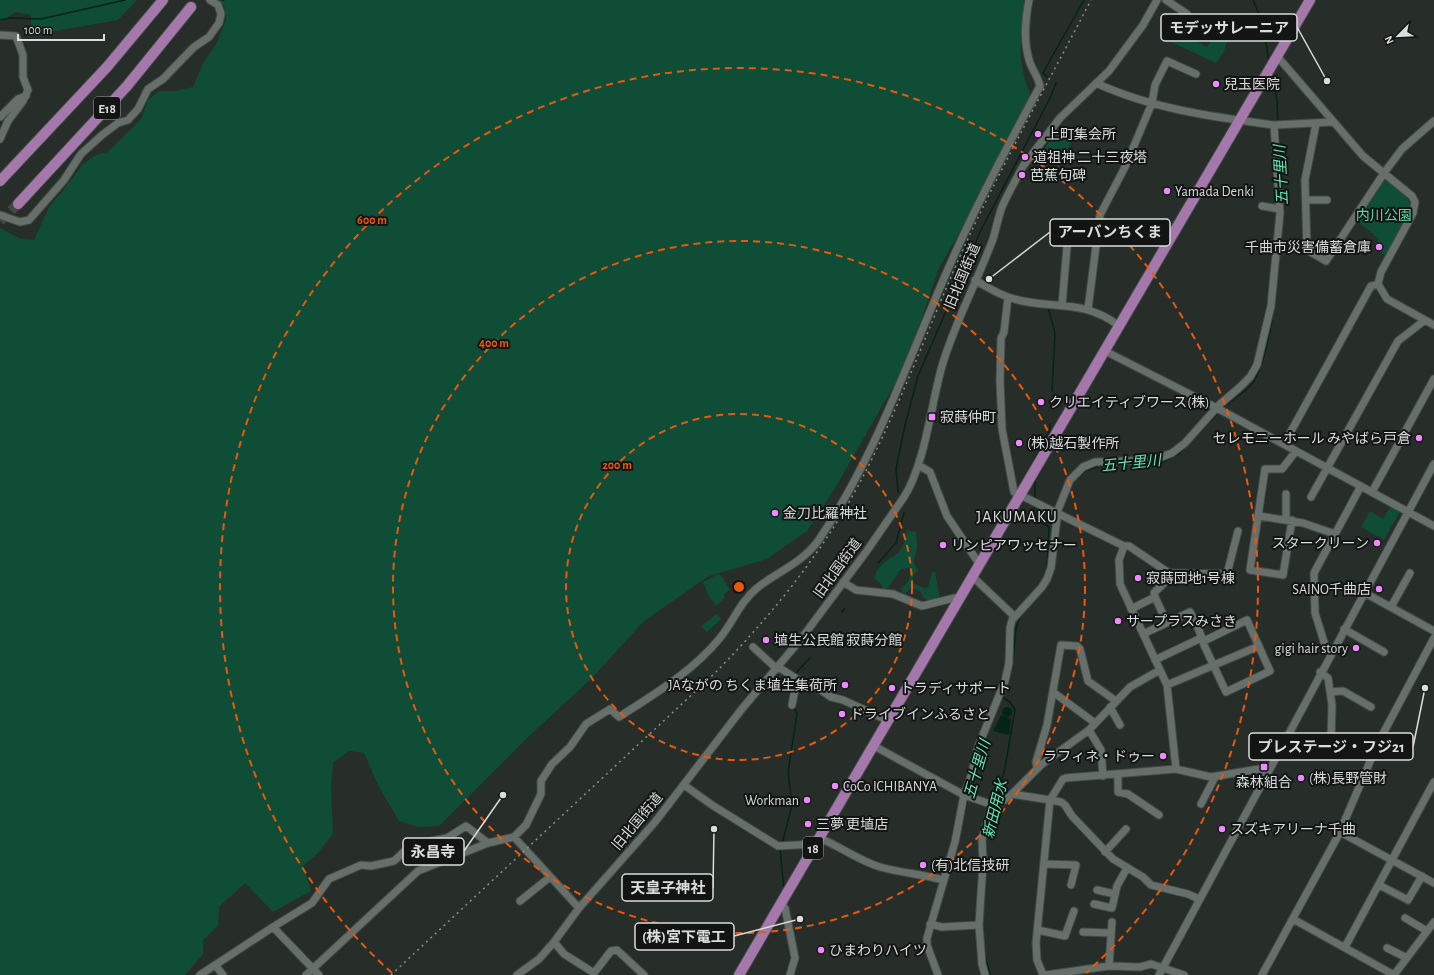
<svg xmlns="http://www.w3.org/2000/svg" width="1434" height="975" font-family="'Alegreya Sans','Noto Sans JP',sans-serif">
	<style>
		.green { fill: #0f4d36 }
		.water { fill: #042417 }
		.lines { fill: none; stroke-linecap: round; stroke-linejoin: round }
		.stream { stroke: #042417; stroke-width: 1.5 }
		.highway-tunnel { stroke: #424845; stroke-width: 10; stroke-dasharray: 10 5; stroke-linecap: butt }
		.minor-casing { stroke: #444a47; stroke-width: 9 }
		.highway-casing { stroke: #444a47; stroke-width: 12 }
		.minor { stroke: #676f6b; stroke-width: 7 }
		.highway { stroke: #a478ab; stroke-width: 10 }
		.rail { stroke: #8b908d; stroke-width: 1.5; stroke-dasharray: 2 4; stroke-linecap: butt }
		.ring { fill: none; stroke: #e8590c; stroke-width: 2; stroke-dasharray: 7 5 }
		.poi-dot { fill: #ec8cfb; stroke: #121514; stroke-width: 1.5 }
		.labels { text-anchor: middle; stroke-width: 4; stroke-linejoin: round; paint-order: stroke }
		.shield { fill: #121514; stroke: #9da19f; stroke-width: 1 }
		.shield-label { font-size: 13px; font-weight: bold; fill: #d9dddb }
		.poi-label { font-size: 14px; fill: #d9dddb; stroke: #121514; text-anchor: start }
		.park-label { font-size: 14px; fill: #54dca7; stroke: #121514 }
		.street-label { font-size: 14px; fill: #d9dddb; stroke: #121514 }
		.water-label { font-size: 15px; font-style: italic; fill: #62e8b3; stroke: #121514 }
		.quarter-label { font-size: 16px; letter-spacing: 1px; fill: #d9dddb; stroke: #121514 }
		.centre { fill: #e8590c; stroke: #121514; stroke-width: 2 }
		.ring-label { font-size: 12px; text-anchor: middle; font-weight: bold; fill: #e8590c; stroke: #121514; stroke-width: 4; stroke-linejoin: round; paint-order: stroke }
		.leader { fill: none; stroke: #d9dddb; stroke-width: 1.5 }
		.callout-dot { fill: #d9dddb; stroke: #121514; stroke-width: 1.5 }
		.callout { fill: #121514; stroke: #d9dddb; stroke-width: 1.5 }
		.callout-label { font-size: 15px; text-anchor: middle; font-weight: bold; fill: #d9dddb }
	</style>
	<rect width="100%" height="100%" fill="#272e2a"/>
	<path class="green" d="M 0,0 L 137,0 L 118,20 L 31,35 L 31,15 L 16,12 L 0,22 Z
		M 219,0 L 1026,0 C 1019,31 1017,66 1031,95 L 981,195 L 939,268 L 905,366 L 834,490 L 807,531 L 767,559 L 709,576 L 644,621 L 592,678 L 528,737 L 439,826 L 419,827 L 399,821 L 378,785 L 364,753 L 349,751 L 333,763 L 331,788 L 333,834 L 317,854 L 303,866 L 311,891 L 273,912 L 245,883 L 219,907 L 218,926 L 203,940 L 203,954 L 185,975 L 0,975 L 0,228 L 21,239 L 34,240 L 49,207 L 62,192 L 83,164 L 96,155 L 108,152 L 141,119 L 148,100 L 159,91 L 175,91 L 193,87 L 203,63 L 217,43 L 226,19 L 224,6 Z
		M 1177,29 L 1207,47 L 1216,31 L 1228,38 L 1224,51 L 1216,63 L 1169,41 Z
		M 1059,129 L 1073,138 L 1059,168 L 1044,149 Z
		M 1384,178 L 1406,196 L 1411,205 L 1411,210 L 1386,256 L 1374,248 L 1379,239 L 1356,220 Z
		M 1391,506 L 1400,511 L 1384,540 L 1361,527 L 1370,511 L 1383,519 Z
		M 907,530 L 916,532 C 916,537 918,544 917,549 C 915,560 911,560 918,571 L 913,575 L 913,583 L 924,588 L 928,587 L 932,572 L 935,572 L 940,600 L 929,602 L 923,597 L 921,592 L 911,587 L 906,593 L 903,593 L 901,590 L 909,580 L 912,572 L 908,568 L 901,569 L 889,587 L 883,590 L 882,585 L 874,578 C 879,559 896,560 903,546 C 905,541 906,535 907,530 Z
		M 718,574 L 723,578 L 730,590 L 724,594 L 725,597 L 716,606 L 710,598 L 703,582 Z
		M 717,614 L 721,619 L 707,632 L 701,626 Z"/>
	<path class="water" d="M1002 712a5 5 0 1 1 10 0a5 5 0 1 1-10 0Z
		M 1001,715 L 1011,719 L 1009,735 L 993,731 Z"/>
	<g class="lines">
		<path class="stream" d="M 222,0 L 224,0
			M 1253,0 L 1263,25 L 1269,62
			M 0,20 L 10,18 L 41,19 L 125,0
			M 1272,75 L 1277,100 L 1278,123
			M 1047,77 L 1043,73 L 1044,71 L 1084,0
			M 1278,127 L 1282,185
			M 1048,307 L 1055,333 L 1052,391
			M 1223,407 C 1232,400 1242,394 1250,386 C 1265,371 1274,312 1276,290
			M 1034,462 L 1034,460 L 1050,430 L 1050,424
			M 1112,465 L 1163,462 L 1180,453 L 1218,413
			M 1072,483 L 1085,471 L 1104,465
			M 898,492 L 896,469 L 905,425 L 918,376 L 980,232 L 1050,98 L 1056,83
			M 1035,499 L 1035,480 L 1042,468
			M 1034,505 L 1035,519 L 1049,527 L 1047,569
			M 878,563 L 896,543 L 904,513
			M 1029,606 L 1046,588 L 1049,582
			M 842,612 L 845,608
			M 820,645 L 824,639
			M 795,674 L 810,658
			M 1010,674 C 1017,655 1011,630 1022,614
			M 969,794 C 978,770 982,746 992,722
			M 997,801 L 1005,768 L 1015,710 L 1010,702 L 1002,697
			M 960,833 L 968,798
			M 782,844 L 792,805 L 788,772 L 797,714 L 794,707
			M 780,849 L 784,889
			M 984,907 L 986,861
			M 935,922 L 942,899
			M 984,951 L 990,975"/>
		<path class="highway-tunnel" d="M 0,221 L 18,204"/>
		<g class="minor-casing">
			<path id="minor" d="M 1166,0 L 1187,14
				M 0,35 L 16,36 L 23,55 L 23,77 L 28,90 L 23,101 L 8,121 L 0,139
				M 1277,56 L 1363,156 L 1412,196 L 1415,202 L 1413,213 L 1381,272 L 1378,284 L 1387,299 L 1434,325
				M 0,117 L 18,99 L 26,96
				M 1316,124 L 1305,180 L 1307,250 L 1326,261 L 1384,173 L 1402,149 L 1434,121
				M 1274,125 L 1333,122
				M 1306,200 L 1327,200
				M 1262,206 L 1279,209
				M 0,215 L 20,222 L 29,220 L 64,180 L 81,154 L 102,135 L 118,123 L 128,120 L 138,109 L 148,89 L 163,79 L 194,47 L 209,37 L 219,23 L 221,14 L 218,5 L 210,0
				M 975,280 C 985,286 996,293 1008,297 C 1047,311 1082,297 1119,326
				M 1008,297 L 1004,332 L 1001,338 L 1000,380 L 1002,429 L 1014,492 L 1124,546 L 1129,546 L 1169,573 L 1227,574 L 1238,531
				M 1062,305 L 1067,247
				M 1088,309 L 1100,215 L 1125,167 L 1152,103 L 1155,85 L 1167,61 L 1196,74
				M 1105,351 L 1217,408 L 1434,526
				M 1284,444 L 1371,286 L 1378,284
				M 918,465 L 930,472 L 947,516 L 980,565
				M 1372,492 L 1434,379
				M 1311,497 L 1398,341 L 1425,320
				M 1259,516 L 1303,523 L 1335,534
				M 1286,520 L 1286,494
				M 1292,520 L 1283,575 L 1250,570 L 1265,469 L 1282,469 L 1296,451
				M 1124,546 L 1119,560 L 1120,584 L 1167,685 L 1176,769
				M 973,577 L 1014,616
				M 843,582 L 856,590 L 893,594 L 922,606 L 954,598 L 960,598
				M 1365,593 L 1434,631
				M 1155,597 L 1167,623
				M 1391,607 L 1410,573
				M 1131,609 L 1155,597 L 1154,593 L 1166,581 L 1169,573
				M 1344,629 L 1384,652
				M 1143,634 L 1190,612 C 1196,623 1201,633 1204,645 L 1226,692 L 1270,671 L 1247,620 L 1206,640 L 1199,639 L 1155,660
				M 753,647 L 777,669
				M 1332,650 L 1325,645 L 1315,613 L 1314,573 L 1361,486
				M 778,667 L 797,679 L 818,688 L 831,697 L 843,700 L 889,721
				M 1320,672 L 1328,678 L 1332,705 L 1331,741
				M 1167,685 L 1259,646
				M 1053,692 L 1095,723
				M 1330,692 L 1343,691 L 1371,707
				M 792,705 L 797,679
				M 1110,707 L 1120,725
				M 1089,730 L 1101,750 L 1103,776
				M 874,746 L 964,795 L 993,805 L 999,804 L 1012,794 L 1042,764 L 1089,730 L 1130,687 L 1160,670
				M 1037,768 L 1036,762 L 1047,725 L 1061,645 L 1077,646 L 1080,649 L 1088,681 L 1116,701
				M 1118,775 L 1118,792 L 1128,794 L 1159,815
				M 684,785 L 712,805 L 778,846 L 815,844
				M 1012,794 L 1050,800 L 1063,779 L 1066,778 L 1176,769 L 1211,777 L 1259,769 L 1267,772
				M 1201,804 L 1215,777
				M 1340,832 L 1434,883
				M 514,837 L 526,825 L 541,794 L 541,781 L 552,764 L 570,747 L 586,724 L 610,709 L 619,717 C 656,693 692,672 720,638 C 733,622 740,602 757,588 C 777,572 802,563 818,541 C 877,455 910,354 952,260 C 978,201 1009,143 1040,86 C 1038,77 1033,71 1030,63 C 1023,42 1025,21 1029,0
				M 819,838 C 840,846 859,861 880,867 C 901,873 922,874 943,880
				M 1105,852 L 1126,829
				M 1044,864 L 1076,865 L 1071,885
				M 1379,885 L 1408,900 L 1422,876
				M 1097,890 L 1115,894
				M 520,901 L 550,877
				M 1094,904 L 1112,908 L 1117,886 L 1127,868
				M 781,905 L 785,908 L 795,958 L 790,975
				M 1405,918 L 1427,931
				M 1293,919 L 1394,975
				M 930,924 L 942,927 L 979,925 L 982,964 L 985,975
				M 979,925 L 983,863 L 982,839 L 992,804
				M 273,927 L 312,903 L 329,879 L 361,865 L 371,866 L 394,861 L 411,845 L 447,838 L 466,826 L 488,843
				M 1038,930 L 1065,936 L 1074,911
				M 1083,932 L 1111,933
				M 554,942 L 564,954 L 594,973 L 611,951 L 617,950 L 644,975
				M 1345,947 L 1434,782
				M 1387,948 L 1407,958
				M 215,965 L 223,975
				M 1109,966 L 1112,922
				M 200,975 L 273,927 L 319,975
				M 306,975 L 418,871 L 488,843 L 514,837 L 579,908
				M 517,975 L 539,959 L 554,942 L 579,908 L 655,822 L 741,710 L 801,639 L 866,552 L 904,497 C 925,464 931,405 942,366 C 955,322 977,282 993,239 C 996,229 998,218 1002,207 C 1008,193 1016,180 1023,166 L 1060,118 L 1109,71 L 1143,25 L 1157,0
				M 938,975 L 927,945 L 927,938 L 955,842 L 964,795 L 971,776 L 978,747 L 1005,681 L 1009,663 L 1010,628 L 1012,620 L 1042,587 L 1047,579 L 1051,568 L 1058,510 L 1070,480 L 1083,467 L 1095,462 L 1154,460 L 1172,453 L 1185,443 L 1219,405 L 1240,387 L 1250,377 L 1257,365 L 1271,306 L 1280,213 L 1274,125 C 1214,117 1152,109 1096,83
				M 1043,975 L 1037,960 L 1036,943 L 1050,800 L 1061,802 L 1065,805 L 1072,816 L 1113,859 L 1143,877 L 1151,885 L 1188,894 L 1199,899
				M 1046,975 L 1109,966 L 1140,967 L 1151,964 L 1184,975
				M 1159,975 C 1251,805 1341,634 1434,464
				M 1262,975 L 1339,834 L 1378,743 L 1434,638
				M 1394,975 L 1434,922"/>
		</g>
		<g class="highway-casing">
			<path id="highway" d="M 0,181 L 107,67 L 163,0
				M 18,204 L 127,86 L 191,7
				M 739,975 L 1310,0"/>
		</g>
		<use href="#minor" class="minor"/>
		<use href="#highway" class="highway"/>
		<path class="rail" d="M 391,975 L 714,674 C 770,617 820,556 858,486 C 902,404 932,316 971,232 C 1008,154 1051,77 1091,0"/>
	</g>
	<g class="ring">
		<circle cx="739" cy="587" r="173"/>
		<circle cx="739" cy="587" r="346"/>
		<path d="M392 973A519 519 0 1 1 1086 973"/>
	</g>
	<g class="poi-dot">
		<circle cx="1216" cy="84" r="4"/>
		<circle cx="1038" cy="134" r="4"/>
		<circle cx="1025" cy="157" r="4"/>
		<circle cx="1022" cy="175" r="4"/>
		<circle cx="1167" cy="191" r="4"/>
		<circle cx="1379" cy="247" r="4"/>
		<circle cx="1041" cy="402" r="4"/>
		<rect x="928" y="413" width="8" height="8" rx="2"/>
		<circle cx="1419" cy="438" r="4"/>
		<circle cx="1019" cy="443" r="4"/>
		<circle cx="775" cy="513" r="4"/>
		<circle cx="1377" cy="543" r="4"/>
		<circle cx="943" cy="545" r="4"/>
		<circle cx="1138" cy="578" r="4"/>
		<circle cx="1379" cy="589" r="4"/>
		<circle cx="1118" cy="621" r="4"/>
		<circle cx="766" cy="640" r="4"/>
		<circle cx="1356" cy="648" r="4"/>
		<circle cx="845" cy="685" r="4"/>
		<circle cx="892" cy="688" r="4"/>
		<circle cx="842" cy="714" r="4"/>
		<circle cx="1163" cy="756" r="4"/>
		<rect x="1260" y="763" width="8" height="8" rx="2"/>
		<circle cx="1301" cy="778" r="4"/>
		<circle cx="835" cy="786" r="4"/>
		<circle cx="807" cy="800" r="4"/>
		<circle cx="808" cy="824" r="4"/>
		<circle cx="1222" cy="829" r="4"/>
		<circle cx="923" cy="865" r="4"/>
		<circle cx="821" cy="950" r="4"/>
	</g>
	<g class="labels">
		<g class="shield">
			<rect x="94" y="97" width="26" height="22" rx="3"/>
			<rect x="803" y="837" width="20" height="22" rx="3"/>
		</g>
		<g class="shield-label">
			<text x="107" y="113">E18</text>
			<text x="813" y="853">18</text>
		</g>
		<g class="poi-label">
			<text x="1224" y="89">兒玉医院</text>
			<text x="1046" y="139">上町集会所</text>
			<text x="1033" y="162">道祖神 二十三夜塔</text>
			<text x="1030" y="180">芭蕉句碑</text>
			<text x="1175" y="196">Yamada Denki</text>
			<text x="1371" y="252" text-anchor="end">千曲市災害備蓄倉庫</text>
			<text x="1049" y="407">クリエイティブワース(株)</text>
			<text x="940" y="422">寂蒔仲町</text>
			<text x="1411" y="443" text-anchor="end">セレモニーホール みやばら戸倉</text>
			<text x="1027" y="448">(株)越石製作所</text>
			<text x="783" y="518">金刀比羅神社</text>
			<text x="1369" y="548" text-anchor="end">スタークリーン</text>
			<text x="951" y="550">リンピアワッセナー</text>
			<text x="1146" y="583">寂蒔団地1号棟</text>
			<text x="1371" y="594" text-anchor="end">SAINO千曲店</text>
			<text x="1126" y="626">サープラスみさき</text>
			<text x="774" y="645">埴生公民館 寂蒔分館</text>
			<text x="1348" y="653" text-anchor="end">gigi hair story</text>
			<text x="837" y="690" text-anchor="end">JAながの ちくま埴生集荷所</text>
			<text x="900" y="693">トラディサポート</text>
			<text x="850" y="719">ドライブインふるさと</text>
			<text x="1155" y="761" text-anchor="end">ラフィネ・ドゥー</text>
			<text x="1309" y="783">(株)長野管財</text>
			<text x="1264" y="787" text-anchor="middle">森林組合</text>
			<text x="843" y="791">CoCo ICHIBANYA</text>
			<text x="799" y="805" text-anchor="end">Workman</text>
			<text x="816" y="829">三夢 更埴店</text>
			<text x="1230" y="834">スズキアリーナ千曲</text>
			<text x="931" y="870">(有)北信技研</text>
			<text x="829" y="955">ひまわりハイツ</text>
		</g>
		<g class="park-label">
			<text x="1384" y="220">内川公園</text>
		</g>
		<g class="street-label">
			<text transform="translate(962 276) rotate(-67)" y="5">旧北国街道</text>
			<text transform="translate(837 568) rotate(-54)" y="5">旧北国街道</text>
			<text transform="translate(637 821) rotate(-50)" y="5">旧北国街道</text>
		</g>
		<g class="water-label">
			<text transform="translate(1281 175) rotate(-93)" y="5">五十里川</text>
			<text transform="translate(1131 463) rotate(-6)" y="5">五十里川</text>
			<text transform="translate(977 769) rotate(-74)" y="5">五十里川</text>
			<text transform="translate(995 809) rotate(-76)" y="5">新田用水</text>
		</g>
		<g class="quarter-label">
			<text x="1017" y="522">JAKUMAKU</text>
		</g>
	</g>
	<circle cx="739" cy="587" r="6" class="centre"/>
	<g class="ring-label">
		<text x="372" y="224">600 m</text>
		<text x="494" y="347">400 m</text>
		<text x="617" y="469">200 m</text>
	</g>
	<path class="leader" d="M1327 81L1297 27M989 279L1050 232M1425 688L1413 747M503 795L464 851M714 829L713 888M800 919L734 936"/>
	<g class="callout-dot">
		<circle cx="1327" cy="81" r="4"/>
		<circle cx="989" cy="279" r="4"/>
		<circle cx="1425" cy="688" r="4"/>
		<circle cx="503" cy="795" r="4"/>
		<circle cx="714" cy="829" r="4"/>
		<circle cx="800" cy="919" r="4"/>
	</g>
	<g class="callout">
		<rect x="1161" y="14" width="136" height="27" rx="4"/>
		<rect x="1050" y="219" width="120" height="27" rx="4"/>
		<rect x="1249" y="733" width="164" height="27" rx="4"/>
		<rect x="403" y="838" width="61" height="27" rx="4"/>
		<rect x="622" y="874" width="91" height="27" rx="4"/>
		<rect x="635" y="923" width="99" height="27" rx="4"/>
	</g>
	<g class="callout-label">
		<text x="1229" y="33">モデッサレーニア</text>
		<text x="1110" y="237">アーバンちくま</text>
		<text x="1331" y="752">プレステージ・フジ21</text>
		<text x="433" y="857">永昌寺</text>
		<text x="668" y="893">天皇子神社</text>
		<text x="684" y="942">(株)宮下電工</text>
	</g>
	<g transform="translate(1398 36) rotate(246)" stroke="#121514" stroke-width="3" paint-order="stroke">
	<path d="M0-3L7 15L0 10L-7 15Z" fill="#d9dddb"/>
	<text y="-6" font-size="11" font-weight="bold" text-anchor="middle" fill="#d9dddb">N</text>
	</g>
	<path d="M18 34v6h86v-6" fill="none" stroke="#d9dddb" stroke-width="2"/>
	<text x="24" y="34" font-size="12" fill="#d9dddb" stroke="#121514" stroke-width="3" paint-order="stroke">100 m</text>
</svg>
